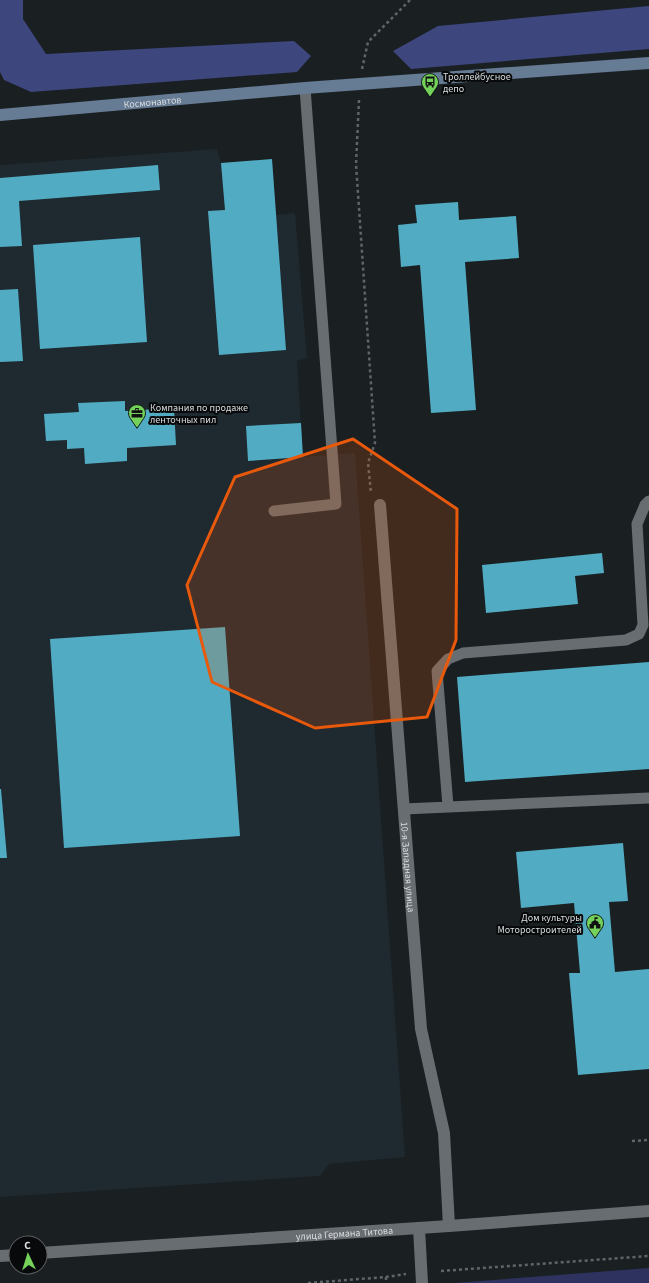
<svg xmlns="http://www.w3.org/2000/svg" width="649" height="1283" font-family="'Source Sans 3',sans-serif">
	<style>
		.built { fill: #1f2930 }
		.green { fill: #2d335e }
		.forest { fill: #3d467d }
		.building { fill: #51acc3 }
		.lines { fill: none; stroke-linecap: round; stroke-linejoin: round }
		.path { stroke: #616568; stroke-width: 2.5; stroke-dasharray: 3 3; stroke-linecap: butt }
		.lane { stroke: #686d71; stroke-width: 11 }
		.street { stroke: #686d71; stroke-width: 12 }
		.secondary { stroke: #667b94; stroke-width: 12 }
		.marked { fill: #e8590c; fill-opacity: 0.2; stroke: #e8590c; stroke-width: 3; stroke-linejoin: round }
		.labels { text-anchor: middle; stroke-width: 4; stroke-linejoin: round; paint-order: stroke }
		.poi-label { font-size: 10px; fill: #dadddf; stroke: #07090a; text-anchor: start }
		.street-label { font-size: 10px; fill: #dadddf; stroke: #07090a }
	</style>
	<rect width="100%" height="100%" fill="#1a1f22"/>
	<path class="built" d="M 217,149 L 221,163 L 272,159 L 276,215 L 295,213 L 307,358 L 297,361 L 303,457 L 355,453 L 405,1157 L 329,1164 L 320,1176 L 0,1197 L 0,165 Z"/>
	<path class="green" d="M 649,1268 L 649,1283 L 454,1283 Z"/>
	<path class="forest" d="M 0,0 L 23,0 L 23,19 L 46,54 L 294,41 L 311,56 L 297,72 L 31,92 L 4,80 L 0,72 Z
		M 649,6 L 649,49 L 411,69 L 393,51 L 438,26 Z"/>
	<path class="building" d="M 272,159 L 286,350 L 219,355 L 208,211 L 225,210 L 221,163 Z
		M 158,165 L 160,190 L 19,201 L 22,246 L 0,247 L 0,178 Z
		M 458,202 L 459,220 L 516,216 L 519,258 L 465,262 L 476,410 L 431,413 L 420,265 L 401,267 L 398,225 L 417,223 L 415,205 Z
		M 140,237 L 147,342 L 40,349 L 33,245 Z
		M 18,289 L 23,361 L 0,362 L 0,290 Z
		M 125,401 L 125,411 L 174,408 L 176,445 L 127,448 L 127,461 L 85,464 L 84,448 L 67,449 L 67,440 L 46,441 L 44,414 L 79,412 L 78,403 Z
		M 301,423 L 303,457 L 248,461 L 246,426 Z
		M 602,553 L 604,573 L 575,576 L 578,604 L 486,613 L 482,565 Z
		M 225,627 L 240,836 L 64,848 L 50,639 Z
		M 649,662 L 649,769 L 465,782 L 457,677 Z
		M 0,789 L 1,789 L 7,858 L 0,858 Z
		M 623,843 L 628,901 L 609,902 L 615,972 L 649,969 L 649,1069 L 578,1075 L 569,973 L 580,973 L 574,903 L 521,908 L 516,852 Z"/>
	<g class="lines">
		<path class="path" d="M 362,69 L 368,42 L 410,0
			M 359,100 L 356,164 L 375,443 L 368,463 L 371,493
			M 632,1141 L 649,1140
			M 441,1271 L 649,1256
			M 386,1277 L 386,1283
			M 308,1283 L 386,1277 L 406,1274"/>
		<path class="lane" d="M 274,511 L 336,504 L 305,88
			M 448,806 L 437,671 L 448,659 L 463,653 L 626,640 L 639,634 L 643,625 L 637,524 L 645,505 L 649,501
			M 404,809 L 649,798"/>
		<g class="street">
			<path id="s1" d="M 380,505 L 421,1029 L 444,1133 L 449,1226"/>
			<path d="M 419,1228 L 422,1283"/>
			<path id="s2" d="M 40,1253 L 449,1226 L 649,1211"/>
			<path d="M 0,1256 L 16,1255"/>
		</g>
		<path class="secondary" id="s3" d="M 0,115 L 305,88 L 649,63"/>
	</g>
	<path class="marked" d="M 353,439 L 457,509 L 456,640 L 427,717 L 315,728 L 212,682 L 187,585 L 235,477 Z"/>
	<defs>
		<g id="bus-pin" transform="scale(0.9)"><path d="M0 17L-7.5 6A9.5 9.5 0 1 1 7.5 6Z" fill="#74d25b" stroke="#07090a"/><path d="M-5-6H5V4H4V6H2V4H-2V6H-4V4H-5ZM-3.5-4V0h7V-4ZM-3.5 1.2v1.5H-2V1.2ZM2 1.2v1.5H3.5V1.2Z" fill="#111"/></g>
		<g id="office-pin" transform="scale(0.9)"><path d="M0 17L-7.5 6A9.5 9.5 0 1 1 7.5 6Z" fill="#74d25b" stroke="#07090a"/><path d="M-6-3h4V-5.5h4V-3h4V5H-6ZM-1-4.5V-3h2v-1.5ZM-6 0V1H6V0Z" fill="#111"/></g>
		<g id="civic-pin" transform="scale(0.9)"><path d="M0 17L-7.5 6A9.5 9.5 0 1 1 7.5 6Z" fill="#74d25b" stroke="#07090a"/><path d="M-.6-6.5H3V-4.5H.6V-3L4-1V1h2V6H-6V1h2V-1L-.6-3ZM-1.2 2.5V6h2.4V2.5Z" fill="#111"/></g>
	</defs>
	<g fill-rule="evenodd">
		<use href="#bus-pin" x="430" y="82"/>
		<use href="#office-pin" x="137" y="413"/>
		<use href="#civic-pin" x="595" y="923"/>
	</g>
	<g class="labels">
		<g class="poi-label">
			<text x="443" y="80">Троллейбусное<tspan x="443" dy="12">депо</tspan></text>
			<text x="150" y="411">Компания по продаже<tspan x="150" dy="12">ленточных пил</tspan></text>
			<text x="582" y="921" text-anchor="end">Дом культуры<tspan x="582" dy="12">Моторостроителей</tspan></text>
		</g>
		<g class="street-label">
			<text dy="4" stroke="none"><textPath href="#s3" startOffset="153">Космонавтов</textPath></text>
			<text dy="4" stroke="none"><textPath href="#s1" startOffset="363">10-я Западная улица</textPath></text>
			<text dy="4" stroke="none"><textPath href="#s2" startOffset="305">улица Германа Титова</textPath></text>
		</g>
	</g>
	<g transform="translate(28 1255) rotate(356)"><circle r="19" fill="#07090a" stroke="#5b5e5f"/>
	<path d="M0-3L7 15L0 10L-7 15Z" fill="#74d25b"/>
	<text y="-6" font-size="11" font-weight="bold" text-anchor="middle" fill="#dadddf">С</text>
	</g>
</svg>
